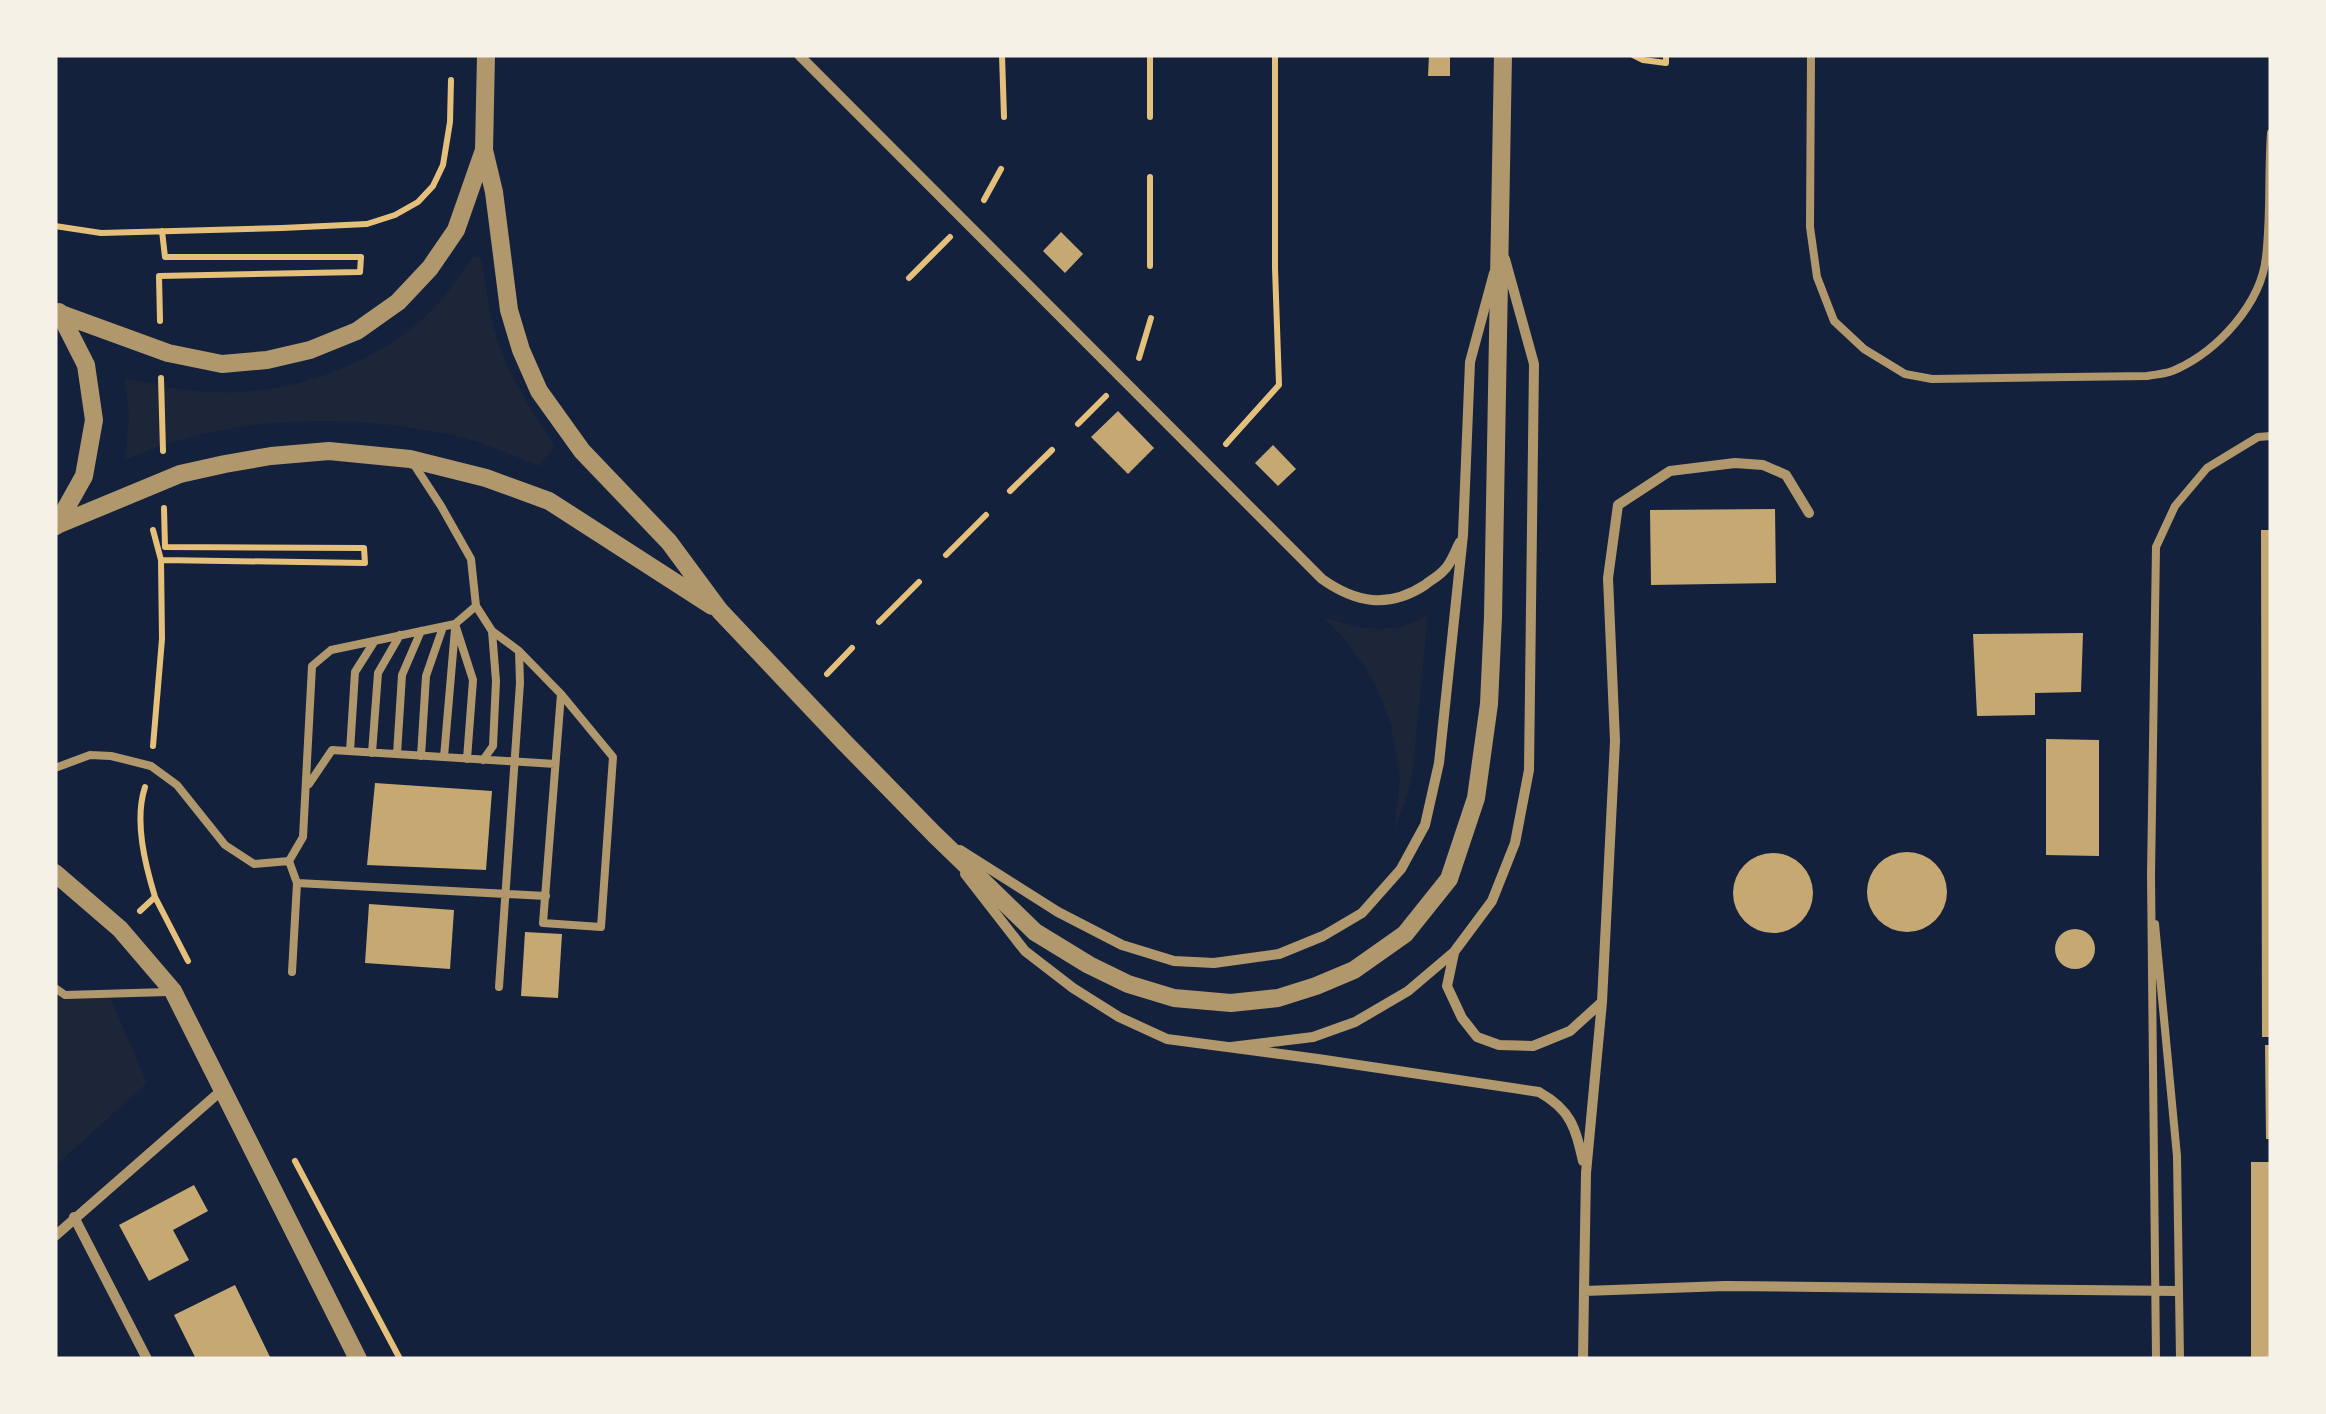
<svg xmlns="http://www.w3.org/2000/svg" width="2326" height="1414" font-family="Lato,sans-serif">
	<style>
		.green { fill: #1d2539 }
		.building { fill: #c6a872 }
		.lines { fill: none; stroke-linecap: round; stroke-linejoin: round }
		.path { stroke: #e5c07b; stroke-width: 6 }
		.service { stroke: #b1986c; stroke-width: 8 }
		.minor { stroke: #b1986c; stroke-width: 10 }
		.tertiary { stroke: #b1986c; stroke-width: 18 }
	</style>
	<rect width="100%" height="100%" fill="#14213d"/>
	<path class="green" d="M 477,256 L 481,258 C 486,289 490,321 501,350 C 514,384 535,415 554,446 L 539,466 C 511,454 482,442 452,435 C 349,412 222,415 125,460 L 129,418 L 125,378 C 152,383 181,391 209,392 C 280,396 356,372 412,328 C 437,309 455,283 472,258 Z
		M 1428,615 L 1412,778 L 1394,834 L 1400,777 L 1391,725 L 1374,681 L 1349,644 L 1322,616 C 1357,630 1395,636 1428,615 Z
		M 55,988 L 65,995 L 108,993 L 147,1083 L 55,1166 Z"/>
	<path class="building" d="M 1429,55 L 1450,55 L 1450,76 L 1428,76 Z
		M 1061,232 L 1083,254 L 1065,273 L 1043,251 Z
		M 1118,411 L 1154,448 L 1128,474 L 1091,437 Z
		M 1273,445 L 1296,469 L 1278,486 L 1255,463 Z
		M 1775,509 L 1776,583 L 1651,585 L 1650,510 Z
		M 2261,530 L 2271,530 L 2271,1037 L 2262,1037 Z
		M 2083,633 L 2081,692 L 2035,693 L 2035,715 L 1977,716 L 1973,634 Z
		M 2046,739 L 2099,740 L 2099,856 L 2046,855 Z
		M 375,783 L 492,791 L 486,870 L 367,865 Z
		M1867 892a40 40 0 1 1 80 0a40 40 0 1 1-80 0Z
		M1733 893a40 40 0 1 1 80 0a40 40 0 1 1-80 0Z
		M 369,904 L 454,910 L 450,969 L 365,963 Z
		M2055 949a20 20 0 1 1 40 0a20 20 0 1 1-40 0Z
		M 525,932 L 562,934 L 558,998 L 521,996 Z
		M 2265,1045 L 2271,1045 L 2271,1139 L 2266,1139 Z
		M 2251,1162 L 2271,1162 L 2271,1359 L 2251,1359 Z
		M 194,1185 L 208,1211 L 173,1230 L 189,1260 L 149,1281 L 119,1225 Z
		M 235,1285 L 271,1359 L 196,1359 L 174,1315 Z"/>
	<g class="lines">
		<path class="path" d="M 1002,55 L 1004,117
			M 1633,55 L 1643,60 L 1666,63 L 1666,55
			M 1150,117 L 1150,55
			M 1150,177 L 1150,266
			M 984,200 L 1001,169
			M 55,226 L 101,233 L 282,228 L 367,224 L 395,215 L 418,202 L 433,186 L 443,165 L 450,122 L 451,80
			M 909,278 L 950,237
			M 160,321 L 159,276 L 360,272 L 361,257 L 165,257 L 162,231
			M 1139,358 L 1151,318
			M 161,378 L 163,451
			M 1078,424 L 1106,396
			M 1226,444 L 1279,385 L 1275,268 L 1275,55
			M 1010,491 L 1052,450
			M 946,555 L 986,515
			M 161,560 L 365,563 L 364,548 L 165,547 L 164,508
			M 879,622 L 919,582
			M 827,674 L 852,648
			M 153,746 L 162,639 L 161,560 L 153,530
			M 155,897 L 188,961
			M 140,911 L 155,897 C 145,864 134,821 145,787
			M 295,1161 L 400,1359"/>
		<path class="service" d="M 1811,55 L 1810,227 L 1817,277 L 1834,321 L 1864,349 L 1905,374 L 1932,379 L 2147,376 C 2157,374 2168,374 2177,369 C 2218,350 2261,304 2266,257 C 2271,216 2268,174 2271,133
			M 476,606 L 492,631 L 519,651 L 520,683 L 499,987
			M 455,624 L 473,680 L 467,759
			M 519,651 L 561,694 L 543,923 L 601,927 L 613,757 L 561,694
			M 350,751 L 355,672 L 374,642
			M 372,753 L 378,673 L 400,635
			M 397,754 L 402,675 L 421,631
			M 421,756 L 426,676 L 443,627
			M 444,757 L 455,629
			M 483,760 L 493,746 L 496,681 L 492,631
			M 55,768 L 90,755 L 111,756 L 151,766 L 177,785 L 225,845 L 254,864 L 289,861
			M 309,784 L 332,750 L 555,764
			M 297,883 L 546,896
			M 2155,924 L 2177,1156 L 2180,1359
			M 292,972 L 297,883 L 289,861 L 303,837 L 312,666 L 331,650 L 455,624 L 476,606 L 471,559 L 441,506 L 413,463
			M 55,988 L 65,995 L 168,992
			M 2156,1359 L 2151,875 L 2156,547 L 2175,506 L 2207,468 L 2258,437 L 2271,436"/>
		<path class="minor" d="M 799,55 L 1322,579 C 1356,603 1388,609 1425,585 C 1431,580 1439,576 1444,570 C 1451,564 1455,551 1460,542
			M 960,850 L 1058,912 L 1122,945 L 1174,961 L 1214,963 L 1279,954 L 1323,936 L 1362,913 L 1401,869 L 1425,825 L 1439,763 L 1463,535 L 1470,362 L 1494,273
			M 965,874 L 1025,951 L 1073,988 L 1119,1017 L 1167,1039 L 1318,1059 L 1539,1092 C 1571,1110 1575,1127 1583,1161
			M 1454,953 L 1447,986 L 1462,1018 L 1477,1037 L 1499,1045 L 1533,1046 L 1570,1031 L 1601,1003
			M 1231,1047 L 1313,1037 L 1355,1022 L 1408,991 L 1454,952 L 1492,901 L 1515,843 L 1529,770 L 1534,364 L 1505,259
			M 74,1217 L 147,1359
			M 55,1236 L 222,1090
			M 1584,1291 L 1586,1173 L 1602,1002 L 1615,741 L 1608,578 L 1618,505 L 1670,471 L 1735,463 L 1763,465 L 1786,475 L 1809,513
			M 1583,1359 L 1584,1291 L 1725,1286 L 2178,1291"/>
		<path class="tertiary" d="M 486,55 L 484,150 L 494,192 L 509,310 L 521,350 L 539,391 L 582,451 L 669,542 L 720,611 L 844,742 L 934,834 L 1035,932 L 1089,965 L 1128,984 L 1174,998 L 1231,1003 L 1278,998 L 1316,986 L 1354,970 L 1405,934 L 1449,879 L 1476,798 L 1489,704 L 1493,617 L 1503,55
			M 61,314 L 168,353 L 222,364 L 267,360 L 310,350 L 357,331 L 398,302 L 430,268 L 456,230 L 484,150
			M 57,525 L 180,474 L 225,464 L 271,456 L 329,451 L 410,459 L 486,478 L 549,501 L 712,606
			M 56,526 L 84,476 L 94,420 L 86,365 L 59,312
			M 55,873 L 120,929 L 173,991 L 358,1359"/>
	</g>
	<rect width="2326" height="1414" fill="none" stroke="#f6f1e7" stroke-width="115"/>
</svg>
